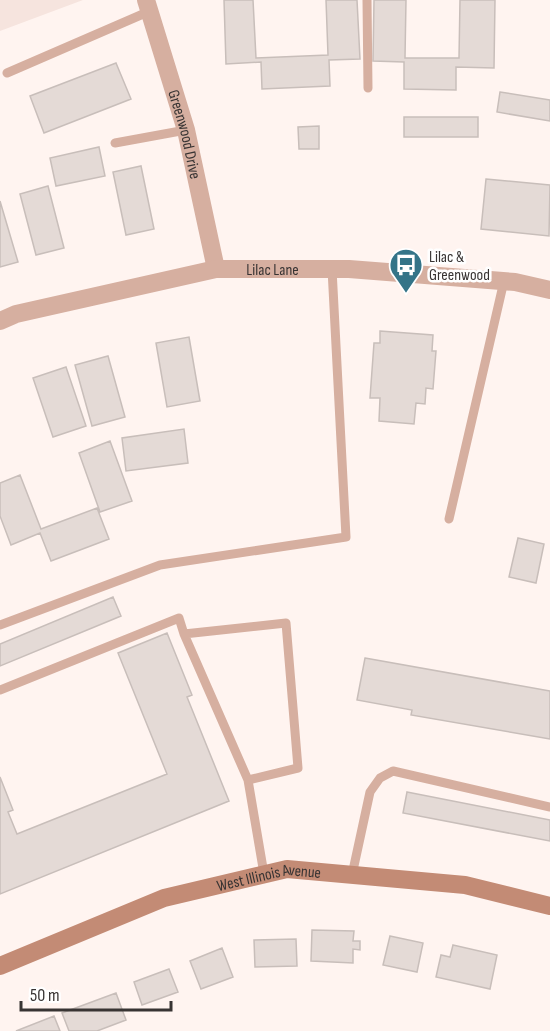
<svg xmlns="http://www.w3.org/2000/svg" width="550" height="1031" font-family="'Sofia Sans Condensed',sans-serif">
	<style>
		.built { fill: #f6e4de }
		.building { fill: #e4dad6; stroke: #c8beba; stroke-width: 1.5 }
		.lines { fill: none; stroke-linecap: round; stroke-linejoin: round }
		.lane { stroke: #d6afa0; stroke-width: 9 }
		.street { stroke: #d6afa0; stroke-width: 18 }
		.secondary { stroke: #c38b75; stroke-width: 18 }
		.labels { text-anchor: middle; stroke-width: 5; stroke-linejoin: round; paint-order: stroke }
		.street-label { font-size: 16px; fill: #383433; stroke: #fff }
		.poi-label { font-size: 16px; fill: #383433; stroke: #fff; text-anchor: start }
	</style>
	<rect width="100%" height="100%" fill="#fff4f0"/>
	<path class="built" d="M 0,0 L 83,0 L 0,31 Z"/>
	<path class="building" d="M 224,0 L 253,0 L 256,58 L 328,55 L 326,0 L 357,0 L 360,59 L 329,60 L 330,86 L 262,89 L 261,62 L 226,64 Z
		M 374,0 L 406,0 L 405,58 L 459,58 L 460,0 L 495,0 L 494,68 L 456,67 L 456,90 L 404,89 L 404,62 L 373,61 Z
		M 116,63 L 131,99 L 44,133 L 30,96 Z
		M 500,92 L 550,100 L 550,121 L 497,112 Z
		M 404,117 L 478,117 L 478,137 L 404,137 Z
		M 319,126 L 319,149 L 299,149 L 298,127 Z
		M 99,147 L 105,176 L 56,186 L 50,158 Z
		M 141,166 L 154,229 L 126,235 L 113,172 Z
		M 486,179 L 550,185 L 549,236 L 481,229 Z
		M 48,186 L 64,248 L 36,255 L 20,194 Z
		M 0,201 L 18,262 L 0,267 Z
		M 380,331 L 433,335 L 432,351 L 436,351 L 433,389 L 426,388 L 425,404 L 416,403 L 414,424 L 379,421 L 380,398 L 370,398 L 374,343 L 380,343 Z
		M 189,337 L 200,401 L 167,407 L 156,343 Z
		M 108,356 L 125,417 L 92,426 L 75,365 Z
		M 66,367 L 86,426 L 53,437 L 33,378 Z
		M 184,429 L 188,463 L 126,471 L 122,438 Z
		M 110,441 L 132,501 L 100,512 L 79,453 Z
		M 20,475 L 41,529 L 97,508 L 109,539 L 51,561 L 40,533 L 11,545 L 0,516 L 0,483 Z
		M 518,538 L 544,544 L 536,583 L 509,577 Z
		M 113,597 L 121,616 L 0,666 L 0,644 Z
		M 167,633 L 192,695 L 187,697 L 229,801 L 0,894 L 0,777 L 13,810 L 8,812 L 17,834 L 167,774 L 118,653 Z
		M 365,658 L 550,691 L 550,739 L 411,715 L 412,710 L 357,700 Z
		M 407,792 L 550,820 L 550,841 L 403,813 Z
		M 312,930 L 354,931 L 353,941 L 360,941 L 360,950 L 353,949 L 353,963 L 311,961 Z
		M 390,936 L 423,943 L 417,972 L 383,965 Z
		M 296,939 L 297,966 L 255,967 L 254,940 Z
		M 453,945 L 497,955 L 490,989 L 436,977 L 441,955 L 450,957 Z
		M 222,948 L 233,977 L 201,989 L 190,961 Z
		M 169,969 L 178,992 L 142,1005 L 134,982 Z
		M 116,993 L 126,1020 L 97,1031 L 69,1031 L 62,1013 Z
		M 54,1016 L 60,1031 L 16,1031 Z"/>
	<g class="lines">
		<path class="lane" d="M 367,0 L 368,88
			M 7,73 L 150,11
			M 115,143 L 186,130
			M 449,519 L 504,281
			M 0,625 L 160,565 L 346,537 L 332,269
			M 0,690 L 179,618 L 184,634
			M 248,780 L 184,634 L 286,623 L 298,768 L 248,780 L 264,874
			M 352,875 L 370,792 L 380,778 L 393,771 L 550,807"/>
		<g class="street">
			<path id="s1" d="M 146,0 L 186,130 L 216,269"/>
			<path id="s2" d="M 0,321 L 16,314 L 216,269 L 349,269 L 515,282 L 550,290"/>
		</g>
		<path class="secondary" id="s3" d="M 0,966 L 164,898 L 287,869 L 465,885 L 550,906"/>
	</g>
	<defs>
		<g id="bus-pin" transform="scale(1.725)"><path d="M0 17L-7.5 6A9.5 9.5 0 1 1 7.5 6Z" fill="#347488" stroke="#fff"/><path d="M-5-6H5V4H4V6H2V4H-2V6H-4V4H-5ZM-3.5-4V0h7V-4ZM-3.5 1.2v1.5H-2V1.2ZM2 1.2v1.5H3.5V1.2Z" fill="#fff"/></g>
	</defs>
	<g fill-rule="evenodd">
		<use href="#bus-pin" x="406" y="265"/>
	</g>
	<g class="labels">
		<g class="street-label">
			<text dy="6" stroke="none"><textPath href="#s1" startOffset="140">Greenwood Drive</textPath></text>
			<text dy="6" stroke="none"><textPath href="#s2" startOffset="279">Lilac Lane</textPath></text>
			<text dy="6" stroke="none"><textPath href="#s3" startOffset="285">West Illinois Avenue</textPath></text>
		</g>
		<g class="poi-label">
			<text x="429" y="262">Lilac &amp;<tspan x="429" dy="18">Greenwood</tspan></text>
		</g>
	</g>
	<path d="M21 1001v9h150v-9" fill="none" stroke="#383433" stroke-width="3"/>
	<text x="30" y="1001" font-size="18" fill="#383433" stroke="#ffffff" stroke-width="4.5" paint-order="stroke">50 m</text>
</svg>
